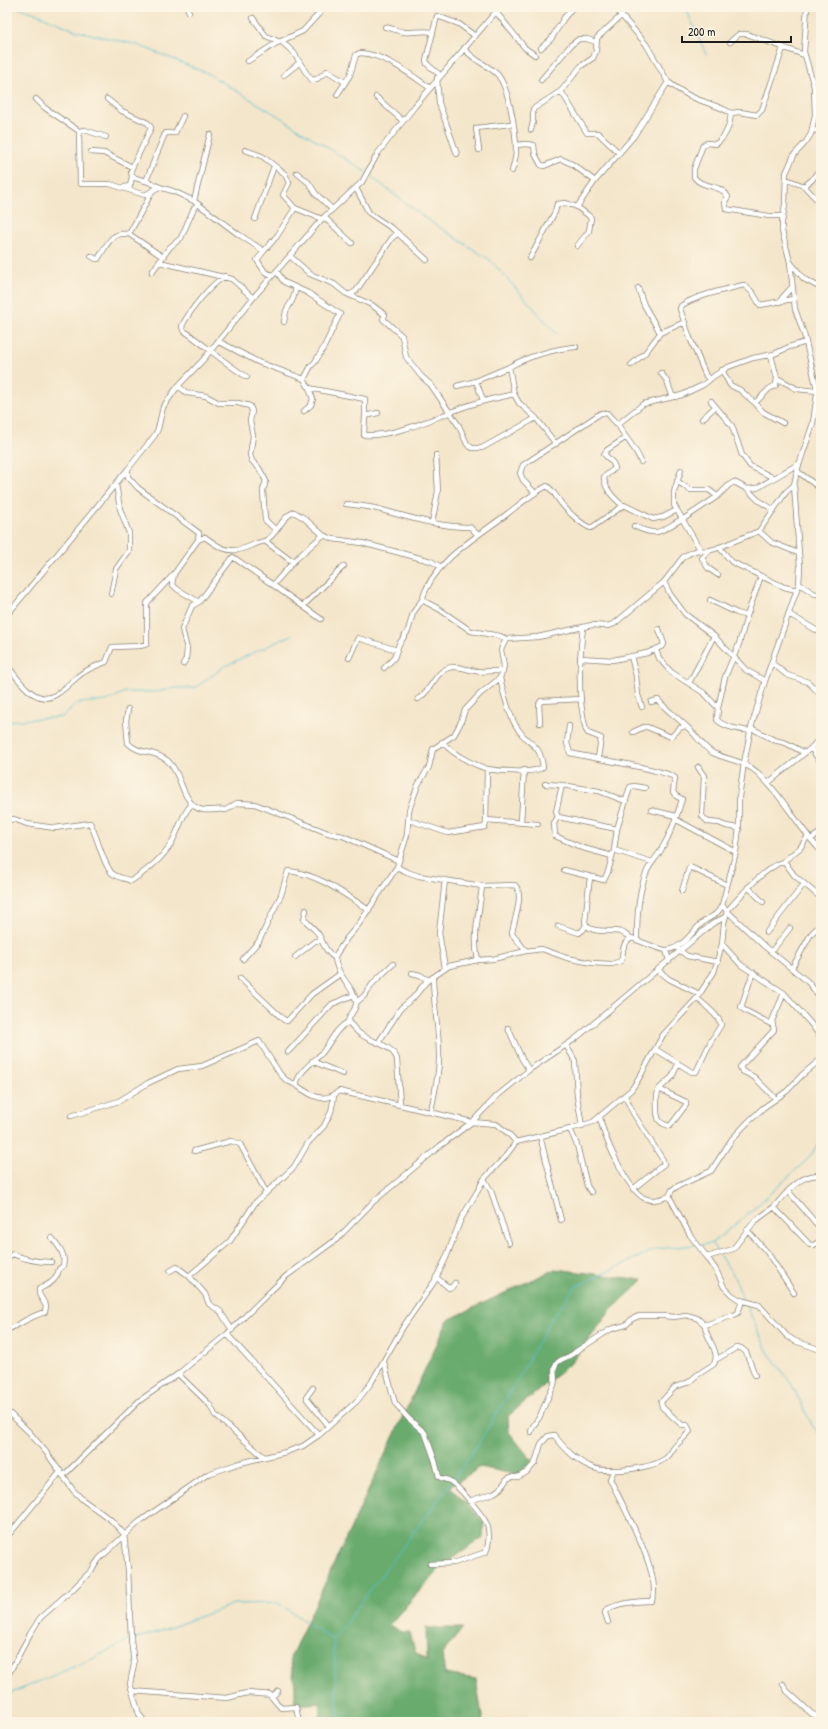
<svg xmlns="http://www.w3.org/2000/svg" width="828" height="1729" font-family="'Patrick Hand',sans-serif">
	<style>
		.forest { fill: #69aa6d; stroke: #426344 }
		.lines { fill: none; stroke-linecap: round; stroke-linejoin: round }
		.stream { stroke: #55c0d0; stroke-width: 1 }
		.street-casing { stroke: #888174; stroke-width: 6 }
		.street { stroke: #fff; stroke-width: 4.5 }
	</style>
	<rect width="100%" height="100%" fill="#fcf5e5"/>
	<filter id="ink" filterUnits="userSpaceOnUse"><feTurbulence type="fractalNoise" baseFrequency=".025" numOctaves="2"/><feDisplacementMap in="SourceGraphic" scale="8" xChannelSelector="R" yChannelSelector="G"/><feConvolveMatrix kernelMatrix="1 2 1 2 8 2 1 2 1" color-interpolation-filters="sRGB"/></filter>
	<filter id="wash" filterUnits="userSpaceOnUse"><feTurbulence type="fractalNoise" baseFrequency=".012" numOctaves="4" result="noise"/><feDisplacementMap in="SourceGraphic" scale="16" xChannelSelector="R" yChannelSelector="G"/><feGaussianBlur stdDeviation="0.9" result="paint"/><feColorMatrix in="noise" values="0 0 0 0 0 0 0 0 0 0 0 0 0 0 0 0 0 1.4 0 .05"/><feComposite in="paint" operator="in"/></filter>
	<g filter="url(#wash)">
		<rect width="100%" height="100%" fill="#f4e6cb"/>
		<path class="forest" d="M 555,1269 L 643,1280 L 611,1310 L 572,1362 L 508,1416 L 509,1432 L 532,1461 L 518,1475 L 480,1467 L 450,1487 L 484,1522 L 483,1537 L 440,1568 L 389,1625 L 401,1632 L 410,1632 L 415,1652 L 427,1660 L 426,1628 L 463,1628 L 442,1654 L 445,1674 L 476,1679 L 483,1722 L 448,1722 L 434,1720 L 405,1722 L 325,1722 L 320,1715 L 320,1703 L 295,1705 L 295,1686 L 290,1658 L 448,1320 Z"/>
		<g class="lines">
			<path class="stream" d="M 14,7 L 30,11 L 77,31 L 138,45 L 207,73 L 275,114 L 366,172
				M 685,7 L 706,54
				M 368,174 L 425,218 L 490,260 L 557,334
				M 7,721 L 62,717 L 78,703 L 107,701 L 125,692 L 156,692 L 176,688 L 195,688 L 225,666 L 292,635
				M 712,1244 L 717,1251
				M 700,1245 L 712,1243 L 748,1214 L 810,1157 L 821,1138
				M 720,1256 L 734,1276 L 743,1299
				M 745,1303 L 768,1352 L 791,1383 L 812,1425 L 821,1436
				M 452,1481 L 473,1452 L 518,1379 L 548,1324 L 575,1287 L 656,1249 L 695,1245
				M 134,1639 L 158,1632 L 234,1604 L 278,1603 L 333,1640
				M 7,1695 L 92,1659 L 129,1640
				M 339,1722 L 333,1640 L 450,1484"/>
		</g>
	</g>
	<g filter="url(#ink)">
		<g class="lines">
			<g class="street-casing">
				<path id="street" d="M 142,7 L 144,9
					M 187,7 L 189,12
					M 496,12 L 525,48 L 535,55
					M 253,18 L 266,36 L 280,42
					M 385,27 C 391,28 398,31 404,32 C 414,33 422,30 433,32 L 426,60 L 427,64 L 440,75
					M 433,32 L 437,16 L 459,24 L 475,36
					M 281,41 L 294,53 L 305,71 L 312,80 L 317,79 L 327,71 L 345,82
					M 730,42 L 739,34 L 747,34 L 804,55
					M 464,48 C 473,61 487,64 497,74 C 509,87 516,132 516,150 C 516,158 514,164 512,171
					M 541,48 L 551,39 L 564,18 L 573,7
					M 248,61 L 275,44 L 303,31 L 325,7
					M 284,75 L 299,63
					M 437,78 L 439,103 L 457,154
					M 541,80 L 571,45 L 579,39 L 587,39 L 596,42
					M 668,82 C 680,91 691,98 705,102 C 715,106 721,107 731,113 L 740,112 L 757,115 L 762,110 L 783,48
					M 561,91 L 587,133 L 598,133 L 619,153
					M 337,95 L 350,75 L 356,55 L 360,53 C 384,54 410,74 430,88
					M 376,97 L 403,121
					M 36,99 L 45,108 L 79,131
					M 107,99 L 122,111 L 148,123 L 151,128 L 131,170 L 132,177 L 130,186 L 124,187
					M 731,113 C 730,125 726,137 716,144 L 707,143 L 703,145 L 694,169 L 694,177 C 702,189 721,183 728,197 L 725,201 L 726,209 L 769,216 L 783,216
					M 531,130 L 533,122 L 533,109 L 561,91 L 581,66 L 593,58 L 596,51 L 597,38 L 622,15
					M 812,130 L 821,131
					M 106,137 L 85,130 L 79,131 L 80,183 L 81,184 L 110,184 L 145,195 L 159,187 L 173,191 L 194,201 L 238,234 L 264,251 L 257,260 L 265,272 L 272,275
					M 516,145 L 526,144 L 534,145 L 535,154 L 541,165 L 544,166 L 561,159 L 572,164 L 595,181
					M 245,150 L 262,156 L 285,174 L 289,183 L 283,195 L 295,208
					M 479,150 L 476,128 L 511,124 L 512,123
					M 91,152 L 104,153 L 132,167
					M 297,173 L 309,183 L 316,194 L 332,209
					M 132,177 L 146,181
					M 786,179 L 804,186 L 821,204
					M 804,186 L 812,180 L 816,174 L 821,172
					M 160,187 L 146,181 L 164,136 L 166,133 L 175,133 L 183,116
					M 356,188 L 369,213 L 393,229 L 427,260
					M 194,201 L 210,134
					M 324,217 L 352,243
					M 255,219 L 274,166
					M 129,234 L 152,192
					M 577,246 L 589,231 L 591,218 L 588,215 L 577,207 L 595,181 L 634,136 L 668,82 L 646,44 L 614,7
					M 264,251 L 277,236 L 295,208 L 322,219
					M 91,256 L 96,259 L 98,259 C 107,246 110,231 129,234 L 163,257
					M 290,256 L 310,274 L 334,284 L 345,293 L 372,305 L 385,315 L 383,319 L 402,336 L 406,357 L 421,376 L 431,385 L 459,426 L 467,444 L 472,448 L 482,448 L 536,418 L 556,444
					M 530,258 L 555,212 L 557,204 L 566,203 L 577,207
					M 159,262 L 232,279 L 253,298
					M 791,263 L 804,279 L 821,288
					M 152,272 L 170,247 L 181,238 L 194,208 L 198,204
					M 277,272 L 284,282 L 308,293 L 340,314 L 323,349 L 315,362 L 311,366 L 304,379
					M 225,276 C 210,285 190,310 182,326 L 183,330 C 205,345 224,363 247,377
					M 638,288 L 644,305 L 659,331 L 662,332 L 685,322
					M 349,295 L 356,291 L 392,238 L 398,233
					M 780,302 L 782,298 L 792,287
					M 284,322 L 286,311 L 293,299 L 296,288
					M 218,341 L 258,362 L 304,379 L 309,388 L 365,399 L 365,416 L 378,413
					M 771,355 L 777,378 L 797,389 L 817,391
					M 631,365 L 645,353 L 661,332
					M 509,367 C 526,357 557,348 576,347
					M 722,370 L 730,385 L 740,390 L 755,403 L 763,412 L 783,423
					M 661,373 L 667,381 L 672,395 L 676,397
					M 709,379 L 706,376 L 690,338 L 680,309 L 681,306 C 693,296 728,289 744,285 L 753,293 L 760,305 L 793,299
					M 476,381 L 483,400
					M 178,386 L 187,393 L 206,396 L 219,403 L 238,403 L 250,406 L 252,411 L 250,421 L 253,436 L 250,455 L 252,461 L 259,468 L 266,481 L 263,490 L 265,520 L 276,530
					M 457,386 L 476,381 L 509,367 L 514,394 L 519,403 L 536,418
					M 711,401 L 732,426 L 742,455 L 750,466 L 774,478
					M 755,403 L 769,389 L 776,385 L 777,378
					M 304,411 L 311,405 L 313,399 L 309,388
					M 365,416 L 364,435 C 395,437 434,418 464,407 C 480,401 497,398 514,394
					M 702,419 L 715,407
					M 618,424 C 624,438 636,447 641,462
					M 681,470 L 674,492 L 674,505 L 701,551
					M 797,471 L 821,489
					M 677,481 L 690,490 L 709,490 L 717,496
					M 747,489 L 758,500 L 774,510
					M 535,493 L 523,480 L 520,473 L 523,465 L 601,413 L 607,413 L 616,423 L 618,424 L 643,404 L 682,395 L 703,385 L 714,376 L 728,367 L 753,358 L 774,354 L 789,347 L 806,342
					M 346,504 C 356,505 365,506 374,508 C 406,516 436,527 470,527 L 478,535
					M 623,506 C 615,499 604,489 604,477 L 615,468 L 613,463 L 604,454 L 607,450 L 625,438
					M 682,520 L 718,496 L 729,485 L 734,482 L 747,489 L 757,488 L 800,463
					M 432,523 L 438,491 L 436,455
					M 634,526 C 659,538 660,531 682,519
					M 759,531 L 771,542 L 798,553
					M 198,540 L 174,574 L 172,584 L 177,589 L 199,602 L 233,557 L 273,585 L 295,560 L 323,535 L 333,539 L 362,543 L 431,561 L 441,567
					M 265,541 C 278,534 281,517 294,512 L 304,518 L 323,535
					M 719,547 L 732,562 L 738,565 L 784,587 L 797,590
					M 709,551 L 702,558 L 708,568 L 718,575
					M 295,560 L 290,560 L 265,541 C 255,543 254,545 245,548 C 228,554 218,547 205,537 L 198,540 L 199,533 L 138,488 L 128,477 L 128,469 L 155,435 L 158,429 L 163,407 L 178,386 L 203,360 L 253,298 L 322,219 L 362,182 L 378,153 L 415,106 L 500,7
					M 664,582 L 670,594 L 685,614 L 714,636 L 746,670 L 765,681
					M 799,584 L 815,594 L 818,594 L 821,591
					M 273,585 L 321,619
					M 111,594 L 116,569 L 129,551 L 129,533 L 120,509 L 116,484
					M 422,600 C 433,561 477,537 507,514 C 520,504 533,493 547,486 C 554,491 556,497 561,503 C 566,510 583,526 591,528 L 624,505 L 653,519 L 663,517 L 677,510
					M 710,600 L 737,613 L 747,616 L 761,576
					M 303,606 L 344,566
					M 789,614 L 821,633
					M 7,615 L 128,469
					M 583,628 C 579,661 577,697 586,730 L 588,733 L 601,738 L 598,758
					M 656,650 L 659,658 L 671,672 L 704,693 L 718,708 L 717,720 C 726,728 739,729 750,731
					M 631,656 L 636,676 L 638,695 L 642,707
					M 349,658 L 358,638 L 397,650
					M 580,658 L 613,660 L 647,653 L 663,646 L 664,644 L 659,629
					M 772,663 L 787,675 L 808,682 L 821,695
					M 183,664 L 186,659 L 187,649 L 182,629 L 192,606 L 199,602
					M 7,665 C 18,679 36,708 57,694 C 66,688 73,680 81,674 C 88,669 98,665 106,662 L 112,647 L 140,646 L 147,644 L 147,603 L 173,575
					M 384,668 L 394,658 L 399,644 L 408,631 L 413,613 L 422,600 L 439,609 L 471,631 L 500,636 L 506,639
					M 689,683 L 714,636
					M 418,699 C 432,691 436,667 454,667 C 462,667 468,670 476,671 C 485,673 494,669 503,672
					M 651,702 L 658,700 C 668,712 681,720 692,732 C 699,739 704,748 713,753 C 728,760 745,761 758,773 C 783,796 798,827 821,851
					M 718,708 L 725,677 L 739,644 L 747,616
					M 128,709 L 126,721 L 128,743 C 139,755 154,749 168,761 C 181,773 181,795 194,806 C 204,814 215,808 226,810 L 237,803 L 255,804 L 328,833 L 343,836 L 399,861
					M 540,723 L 539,704 L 541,701 L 581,699
					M 569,726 L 567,743 L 570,753 C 585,757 669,770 675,778 L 673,792 L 676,796 L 682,799 C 677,817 670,835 661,850 C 657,857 651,863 647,871 C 638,892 637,917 637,940
					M 751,728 L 774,740 L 786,743 L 805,753
					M 633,732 L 644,727 L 647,727 L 671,737 L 680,728 L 685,726
					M 442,742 C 454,755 470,763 487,769
					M 811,748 L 821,763
					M 698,767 L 704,776 L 702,816 L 708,822 L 719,823 L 726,826 L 739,828
					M 768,783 L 811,748 L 820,738
					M 545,784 L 562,785
					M 645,788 L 634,786 L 630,787 L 617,829 L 614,850 L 652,862
					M 651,810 L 676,816
					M 558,817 L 554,823 L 555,836 L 583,848 L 612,856
					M 675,819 L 736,852
					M 9,820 L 14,819 L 27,824 L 55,828 L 90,823 C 97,835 104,868 113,874 C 118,878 125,878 131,881 C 148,870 166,856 174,838 C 180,826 182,815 191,805 L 194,806
					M 409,820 L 448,833 L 485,827 L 486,823 L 487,769 C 499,771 534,774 543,767 C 539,740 530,748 518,729 C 510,718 503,692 500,678
					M 486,820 L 538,824
					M 521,822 L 524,770
					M 617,829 L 558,817 L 556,812 L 562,785 L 599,791 L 625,801
					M 808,836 L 800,848 L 784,861 L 794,875 L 821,898
					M 811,839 L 821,832
					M 784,861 C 763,869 743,893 727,911 L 764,946 L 807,981 L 821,998
					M 397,867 L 407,872 L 419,876 L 482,886 L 515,885 C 525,895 513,922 512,934 L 526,951 L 542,949 L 567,958 L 592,963 L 612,964 L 621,961 C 624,951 621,943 632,938
					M 564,870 L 604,880 L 608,872 L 613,853
					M 590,877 L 585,922 C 588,935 611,929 621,932 C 624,933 626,935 629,937 C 634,939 661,950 666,950 C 682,949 692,932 702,923 C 711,915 716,918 722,905
					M 445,880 L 439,933 L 445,968
					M 748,887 L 763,902
					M 682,891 L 689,868 L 690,867 L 727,885
					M 306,910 L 304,919 C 309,925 317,930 320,937 C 324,945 326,952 335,958
					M 558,926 L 579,933 L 583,930 L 586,925
					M 766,933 L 804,884
					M 722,944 L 741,965 L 784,993 L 812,1025 L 821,1038
					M 678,949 L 687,956 L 718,962
					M 666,950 L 669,961
					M 771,952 L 790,928
					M 295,957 L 315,941 L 321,941
					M 243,959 L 259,941 L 281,895 L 288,871 C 319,874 344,894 369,910
					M 478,960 L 493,959 L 526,951
					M 792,968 L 811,934 L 821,924
					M 658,970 L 669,979 L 699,994
					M 753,972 L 741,1007 L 744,1010 L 771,1024
					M 412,973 L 420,975 L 428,980
					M 240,978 L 284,1020 L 287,1021 L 312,994 L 340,974
					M 357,1002 L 364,996 L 374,982 L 393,964
					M 348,1022 C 335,1029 331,1042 322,1053 C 312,1063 299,1071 296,1085 C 310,1095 324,1105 339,1091 L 400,1105
					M 508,1028 L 522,1059 L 529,1070
					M 378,1043 L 401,1008 L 413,998 L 426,982 L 449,966 L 478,960 C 472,936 480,910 482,886
					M 566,1045 L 575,1061 L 577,1096 L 582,1126
					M 655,1049 L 692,1072 L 696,1072 L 711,1041 L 721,1025 C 719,1015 704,1005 697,998
					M 288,1052 L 332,1004 L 354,995
					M 312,1061 L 343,1074
					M 659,1089 C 656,1094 656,1114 659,1120 C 661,1124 666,1125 670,1126 L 686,1105 L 686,1102 L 659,1089 L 672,1077 L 678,1064
					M 625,1096 L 633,1113 L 663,1160 L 664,1164 L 633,1189
					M 776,1099 L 754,1077 L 742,1071 L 740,1067 L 774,1030 L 772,1021 L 784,993
					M 431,1112 C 434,1093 440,1073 439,1054 C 439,1028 433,1003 433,977
					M 71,1116 L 119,1101 L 148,1083 L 178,1069 L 202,1066 L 259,1041 L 280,1074 L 286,1080 L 296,1085
					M 600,1117 C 603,1136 627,1189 644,1198 C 653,1202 661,1199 669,1196 L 690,1235 L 707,1257 L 716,1270 L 724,1287 L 732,1295 L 740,1300 L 759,1305 L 787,1336 L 795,1341 L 821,1350
					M 570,1129 L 577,1145 L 587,1186 L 591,1192
					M 540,1136 L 561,1220
					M 516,1142 L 508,1133 L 496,1124 L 472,1122 L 400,1105 L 397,1059 C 391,1043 371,1043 359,1033 C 355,1030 352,1025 348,1022 C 349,1014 357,1010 356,1002 C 356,989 335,975 335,956 L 347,938 L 359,924 L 397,867 L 407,835 L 409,810 L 418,785 L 429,767 L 433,749 L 454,735 L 460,724 L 465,710 L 480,694 L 500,678 L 504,666 L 501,650 L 506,639 L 538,637 L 592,625 L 607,626 L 614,624 L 664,582 L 683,557 L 688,554 L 698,550 L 706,551 L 715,549 L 759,531 L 786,492 L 794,485
					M 194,1151 L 231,1141 L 240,1144 L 266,1192
					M 484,1179 L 491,1191 L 509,1243
					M 788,1191 C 799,1181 805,1175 821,1175
					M 669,1196 L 672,1190 L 676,1187 L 711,1171 L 732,1139 L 747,1123 L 763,1108 L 787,1091 L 802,1075 L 821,1059
					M 774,1207 L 810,1245 L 814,1245 L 821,1240
					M 747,1230 L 767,1252 L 794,1293
					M 707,1257 L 733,1249 L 754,1222 L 774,1207 L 788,1191 L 821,1229
					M 7,1258 L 13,1254 C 26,1260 37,1262 51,1262
					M 170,1271 L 177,1267 L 189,1276 L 205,1294 L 209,1304 L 220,1311 L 232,1330
					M 189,1276 L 230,1241 L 255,1203 L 294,1167 L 308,1143 L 324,1126 L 331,1112 L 334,1096
					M 436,1277 L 449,1288 L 451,1288 L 455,1283
					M 7,1330 C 20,1324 31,1316 45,1312 L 46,1306 L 39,1294 L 39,1289 C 49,1284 57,1281 59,1269 L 63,1266 C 66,1254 59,1247 52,1238
					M 227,1334 L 319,1435
					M 717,1359 L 736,1348 L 741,1348 L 746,1352 L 755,1375
					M 384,1362 L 395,1403 L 408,1418 L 425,1433 L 435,1461 L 439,1477 C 442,1479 445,1479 448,1480 C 457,1484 486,1518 488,1527 C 489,1534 489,1545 486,1552 L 454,1563 L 430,1564
					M 178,1374 L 210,1405 L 215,1415 L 264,1457
					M 313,1388 L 307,1396 L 307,1399 L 329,1426
					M 7,1411 L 29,1432 L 46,1452 L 73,1490 L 83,1500 L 111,1520 L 124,1534 L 128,1570 L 131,1639 L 134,1664 L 130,1684 L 139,1714 L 145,1722
					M 531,1432 C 532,1425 537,1422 540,1416 C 544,1406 549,1395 554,1385 C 556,1378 553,1372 555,1366 C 558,1358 568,1359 575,1352 L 611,1329 L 626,1325 L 632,1319 L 639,1316 L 665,1316 L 674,1317 L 686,1315 L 697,1318 L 705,1325
					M 63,1476 L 139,1401 L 178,1374 L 227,1334 L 285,1277 L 337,1239 L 373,1202 L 440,1146 L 472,1122 L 497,1096 L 529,1070 L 575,1039 L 712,924 L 725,917
					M 469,1501 L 494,1493 L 501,1488 L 507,1479 L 511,1477 L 518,1477 L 527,1472 L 535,1463 L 541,1444 L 548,1436 L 554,1435 C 565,1449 575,1460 591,1467 C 607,1474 652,1469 666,1458 C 669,1456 671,1452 673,1449 C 678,1442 685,1438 690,1431 L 687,1425 L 682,1425 L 662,1407 L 661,1402 L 675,1387 L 689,1382 L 697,1375 L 714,1364 C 721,1351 705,1338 705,1325 L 734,1315 L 738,1313 L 742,1300
					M 7,1537 L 61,1471
					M 608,1622 L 605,1613 L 606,1610 C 617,1603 638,1601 651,1601 C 666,1581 620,1501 610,1479 L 614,1470
					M 7,1677 L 30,1634 L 40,1618 L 73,1589 L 91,1571 L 99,1559 L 139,1522 L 208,1474 L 240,1463 L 286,1452 L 303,1446 L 319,1435 L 357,1401 L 371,1383 L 403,1327 L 434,1282 L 446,1258 L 461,1219 L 477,1192 L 484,1179 L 505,1157 L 516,1142 L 570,1129 L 593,1122 L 631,1090 L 638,1080 L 663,1035 L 697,998 L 714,972 L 722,944 L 724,923 L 727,911 L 722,905 L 736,852 L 739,828 L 739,797 L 744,763 L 751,728 L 765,681 L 799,584 L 800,567 L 794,485 L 797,471 L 813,423 L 817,394 L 816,385 L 804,334 L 795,309 L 790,262 L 782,231 L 782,222 L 785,205 L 786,173 L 794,155 L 806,142 L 811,134 L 815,115 L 814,87 L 804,52 L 807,7
					M 783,1684 L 787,1691 L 812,1714 L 821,1717
					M 131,1688 L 133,1691 L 145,1692 L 227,1698 L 247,1693 L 274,1695 L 278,1691
					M 269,1694 L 281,1708 L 296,1707 L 299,1722"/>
			</g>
			<use href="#street" class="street"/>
		</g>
	</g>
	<rect width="828" height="1729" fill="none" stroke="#fcf5e5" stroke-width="24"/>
	<path d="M682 36v6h109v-6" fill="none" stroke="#1c1c1c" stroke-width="2"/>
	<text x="688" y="36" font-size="12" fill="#1c1c1c" stroke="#fcf5e5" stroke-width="3" paint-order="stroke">200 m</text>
</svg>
